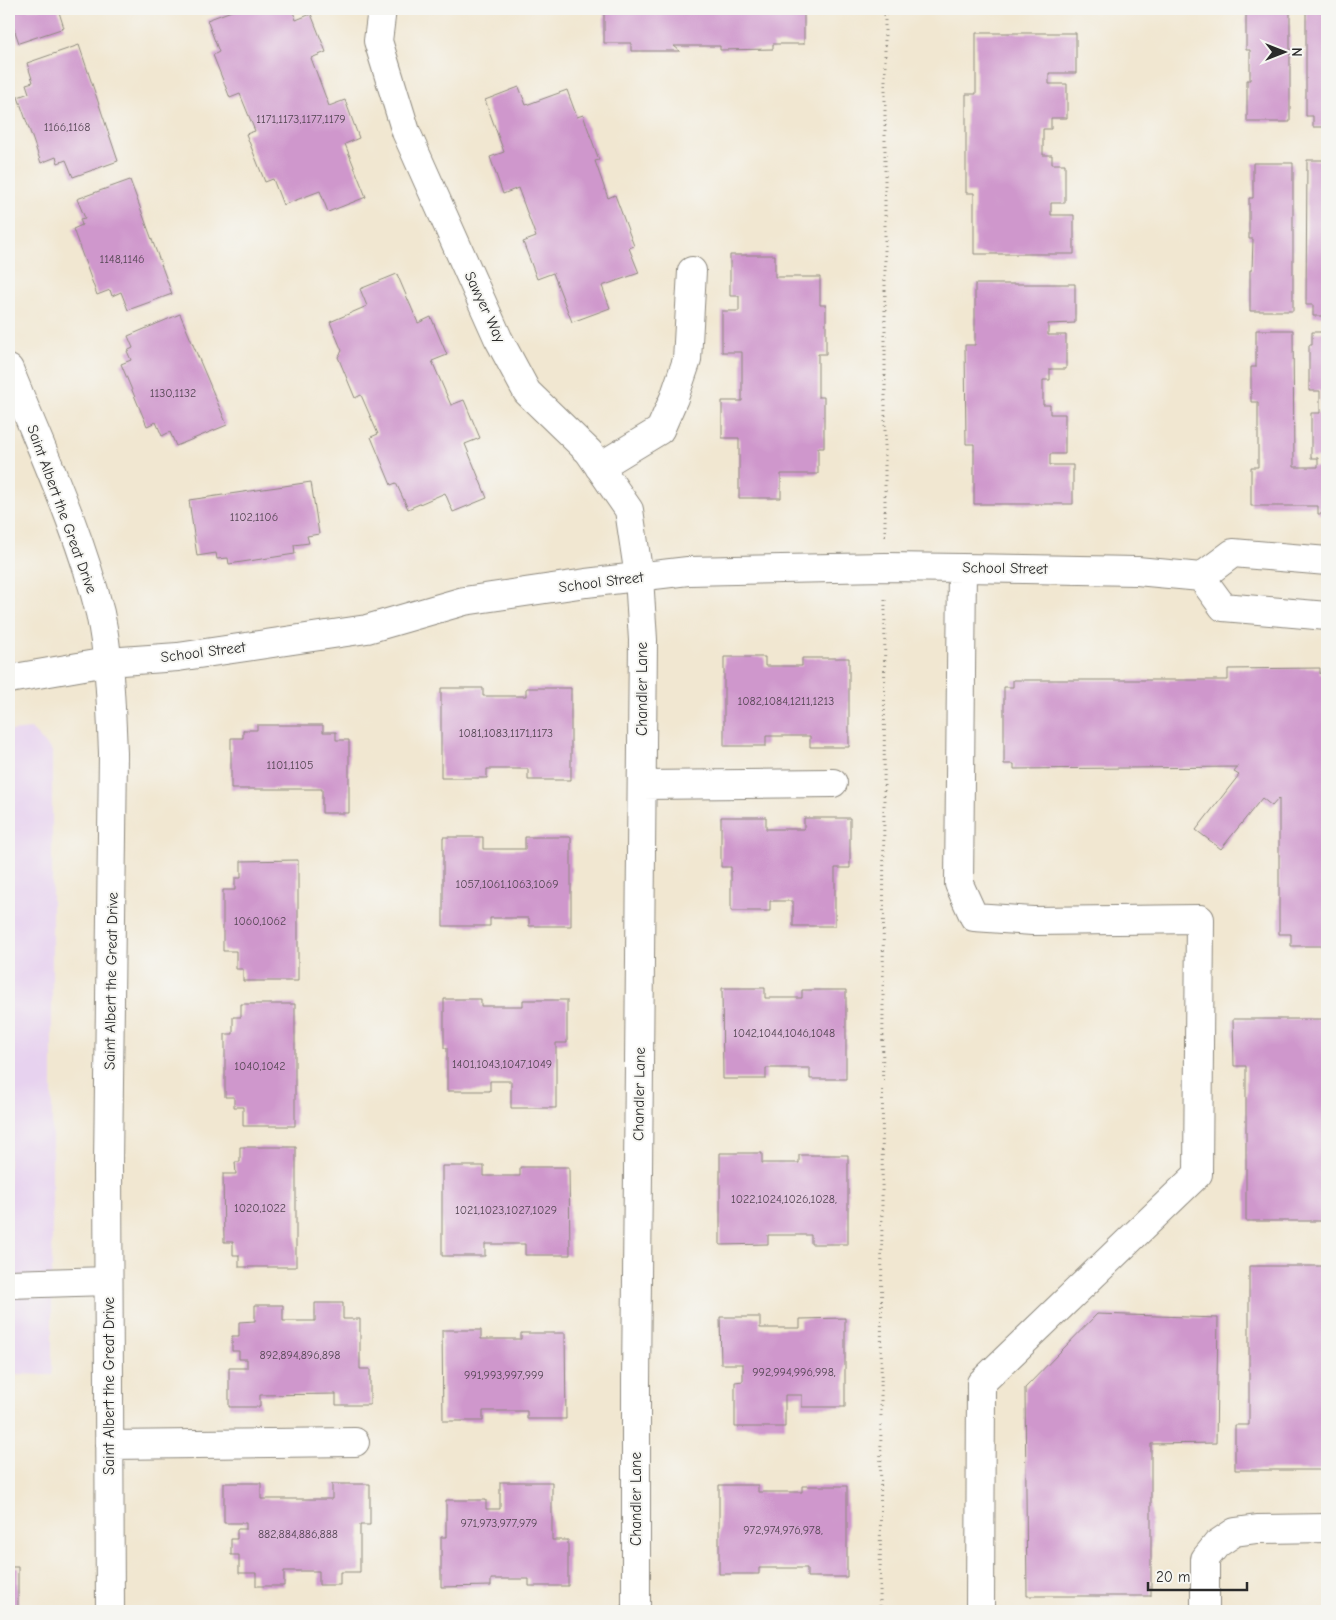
<svg xmlns="http://www.w3.org/2000/svg" width="1336" height="1620" font-family="'Comic Neue',sans-serif">
	<style>
		.built { fill: #e7d2ef }
		.building { fill: #cf97cc }
		.lines { fill: none; stroke-linecap: round; stroke-linejoin: round }
		.minor-casing { stroke: #8e897e; stroke-width: 30 }
		.path { stroke: #8e897e; stroke-width: 3; stroke-dasharray: 1 4; stroke-linecap: butt }
		.minor { stroke: #fff; stroke-width: 28 }
		.labels { text-anchor: middle; stroke-width: 4; stroke-linejoin: round; paint-order: stroke }
		.number-label { font-size: 12px; fill: #544653 }
		.street-label { font-size: 15px; fill: #2b2b2b; stroke: #f6f6f2 }
	</style>
	<rect width="100%" height="100%" fill="#f6f6f2"/>
	<filter id="ink" filterUnits="userSpaceOnUse"><feTurbulence type="fractalNoise" baseFrequency=".02" numOctaves="2"/><feDisplacementMap in="SourceGraphic" scale="10" xChannelSelector="R" yChannelSelector="G"/><feConvolveMatrix kernelMatrix="1 2 1 2 8 2 1 2 1" color-interpolation-filters="sRGB"/></filter>
	<filter id="wash" filterUnits="userSpaceOnUse"><feTurbulence type="fractalNoise" baseFrequency=".0096" numOctaves="4" result="noise"/><feDisplacementMap in="SourceGraphic" scale="20" xChannelSelector="R" yChannelSelector="G"/><feGaussianBlur stdDeviation="1.12" result="paint"/><feColorMatrix in="noise" values="0 0 0 0 0 0 0 0 0 0 0 0 0 0 0 0 0 1.4 0 .05"/><feComposite in="paint" operator="in"/></filter>
	<g filter="url(#wash)">
		<rect width="100%" height="100%" fill="#f1e7d1"/>
		<path class="built" d="M 31,729 L 52,751 L 52,1375 L 9,1374 L 9,731 Z"/>
		<g id="blocks">
			<path class="building" d="M 9,9 L 58,9 L 64,28 L 19,43 L 13,26 L 9,27 Z
				M 237,9 L 292,9 L 296,20 L 311,14 L 326,52 L 311,58 L 329,106 L 345,100 L 359,138 L 345,144 L 366,197 L 328,212 L 320,191 L 283,205 L 273,179 L 265,182 L 246,134 L 255,131 L 240,94 L 230,98 L 213,55 L 219,52 L 207,20 Z
				M 604,9 L 804,9 L 804,44 L 773,44 L 773,49 L 720,50 L 720,46 L 674,46 L 680,51 L 631,51 L 631,43 L 604,43 Z
				M 1246,9 L 1290,9 L 1290,122 L 1247,122 L 1247,80 L 1250,80 L 1250,50 L 1246,50 Z
				M 1306,9 L 1327,9 L 1327,127 L 1313,127 L 1313,116 L 1306,116 Z
				M 976,33 L 1076,33 L 1076,73 L 1049,73 L 1049,84 L 1067,84 L 1067,118 L 1051,118 L 1051,129 L 1043,129 L 1043,155 L 1052,155 L 1052,164 L 1065,164 L 1065,203 L 1051,203 L 1051,215 L 1074,215 L 1074,254 L 974,254 L 974,193 L 966,193 L 966,94 L 976,94 Z
				M 79,45 L 118,161 L 73,177 L 66,160 L 58,163 L 56,157 L 41,163 L 18,97 L 29,93 L 26,84 L 33,82 L 27,63 Z
				M 519,87 L 526,105 L 567,90 L 577,117 L 583,115 L 599,160 L 595,161 L 608,198 L 615,195 L 634,246 L 629,248 L 639,273 L 602,286 L 610,308 L 572,322 L 553,273 L 537,279 L 523,242 L 536,237 L 518,188 L 503,194 L 490,157 L 504,152 L 485,100 Z
				M 1307,160 L 1327,160 L 1327,316 L 1313,316 L 1313,305 L 1306,305 Z
				M 1253,163 L 1293,163 L 1293,311 L 1250,311 L 1250,270 L 1252,270 L 1253,239 L 1249,239 L 1249,198 L 1253,198 Z
				M 130,180 L 172,294 L 128,310 L 121,292 L 112,296 L 110,290 L 97,295 L 73,229 L 82,225 L 80,219 L 85,218 L 77,199 Z
				M 730,255 L 775,255 L 775,277 L 820,277 L 820,305 L 826,305 L 826,354 L 818,354 L 818,397 L 824,397 L 824,448 L 818,448 L 818,474 L 781,474 L 781,498 L 739,498 L 739,438 L 722,438 L 722,401 L 742,401 L 742,352 L 722,352 L 722,311 L 739,311 L 739,296 L 730,296 Z
				M 397,274 L 418,323 L 431,317 L 447,355 L 432,361 L 451,405 L 464,400 L 480,438 L 465,444 L 487,498 L 453,512 L 445,493 L 408,509 L 396,483 L 391,485 L 371,437 L 378,434 L 361,395 L 355,398 L 338,357 L 342,351 L 330,322 L 367,306 L 360,289 Z
				M 975,284 L 1075,284 L 1075,323 L 1048,324 L 1048,335 L 1066,335 L 1066,369 L 1050,369 L 1050,380 L 1043,380 L 1043,405 L 1050,405 L 1050,414 L 1065,414 L 1065,454 L 1050,454 L 1050,465 L 1073,465 L 1073,504 L 974,504 L 974,444 L 966,444 L 965,345 L 975,345 Z
				M 180,314 L 227,425 L 176,446 L 170,432 L 162,436 L 156,422 L 147,426 L 121,364 L 131,360 L 127,351 L 133,348 L 128,336 Z
				M 1256,330 L 1293,330 L 1294,467 L 1318,467 L 1318,458 L 1311,458 L 1311,413 L 1320,413 L 1320,391 L 1309,391 L 1309,345 L 1312,345 L 1312,332 L 1327,332 L 1327,514 L 1318,514 L 1318,506 L 1251,506 L 1251,467 L 1258,467 L 1258,402 L 1251,402 L 1251,367 L 1256,367 Z
				M 311,482 L 319,534 L 307,536 L 309,543 L 294,545 L 295,554 L 229,564 L 228,558 L 217,559 L 216,553 L 197,556 L 189,500 Z
				M 724,657 L 765,657 L 765,666 L 802,666 L 802,658 L 849,658 L 849,747 L 810,747 L 810,736 L 766,736 L 766,746 L 724,746 Z
				M 1320,668 L 1320,674 L 1327,674 L 1327,946 L 1291,946 L 1291,934 L 1279,934 L 1279,798 L 1272,806 L 1262,798 L 1221,849 L 1196,830 L 1239,775 L 1234,772 L 1238,767 L 1014,769 L 1014,764 L 1004,764 L 1004,687 L 1013,687 L 1013,680 L 1228,680 L 1228,669 Z
				M 441,688 L 483,688 L 483,696 L 526,696 L 526,688 L 571,688 L 571,780 L 528,780 L 528,769 L 487,769 L 487,778 L 441,778 Z
				M 257,725 L 323,725 L 323,732 L 336,732 L 336,740 L 349,740 L 349,813 L 322,813 L 322,789 L 231,789 L 231,738 L 243,738 L 243,730 L 257,730 Z
				M 721,817 L 766,817 L 766,829 L 804,829 L 804,818 L 850,818 L 850,868 L 835,868 L 835,926 L 793,926 L 793,901 L 770,901 L 770,911 L 731,911 L 731,867 L 721,867 Z
				M 443,837 L 483,837 L 483,849 L 525,849 L 525,837 L 571,837 L 571,926 L 529,926 L 529,918 L 490,918 L 490,926 L 443,926 Z
				M 298,860 L 298,981 L 243,981 L 243,969 L 236,969 L 236,951 L 223,951 L 223,890 L 235,890 L 235,878 L 241,878 L 241,861 Z
				M 722,988 L 765,988 L 765,998 L 802,998 L 802,990 L 846,990 L 846,1079 L 810,1079 L 810,1068 L 766,1068 L 766,1079 L 723,1079 Z
				M 444,999 L 481,999 L 481,1006 L 523,1006 L 523,1000 L 567,1000 L 567,1043 L 556,1043 L 556,1108 L 511,1108 L 511,1081 L 490,1081 L 490,1091 L 447,1091 L 447,1048 L 444,1048 Z
				M 241,1004 L 295,1004 L 295,1126 L 243,1126 L 243,1107 L 234,1107 L 234,1097 L 225,1097 L 225,1034 L 233,1034 L 233,1017 L 241,1017 Z
				M 1233,1019 L 1327,1019 L 1327,1221 L 1246,1221 L 1246,1066 L 1234,1066 Z
				M 240,1147 L 296,1147 L 296,1267 L 239,1267 L 239,1255 L 233,1255 L 233,1242 L 224,1242 L 223,1174 L 236,1174 L 235,1162 L 240,1162 Z
				M 720,1153 L 762,1153 L 762,1163 L 799,1163 L 799,1155 L 848,1155 L 848,1244 L 811,1244 L 811,1235 L 768,1235 L 768,1244 L 720,1245 Z
				M 442,1166 L 484,1166 L 484,1176 L 520,1176 L 520,1167 L 569,1167 L 570,1255 L 525,1255 L 525,1244 L 485,1244 L 485,1256 L 442,1256 Z
				M 1249,1266 L 1327,1266 L 1327,1470 L 1235,1470 L 1235,1425 L 1249,1425 Z
				M 315,1303 L 343,1303 L 343,1319 L 360,1319 L 360,1369 L 370,1369 L 370,1405 L 336,1405 L 336,1394 L 260,1395 L 260,1407 L 229,1407 L 229,1368 L 247,1368 L 247,1359 L 239,1359 L 239,1351 L 232,1351 L 232,1336 L 239,1336 L 239,1322 L 255,1321 L 255,1305 L 283,1305 L 283,1321 L 315,1321 Z
				M 1097,1314 L 1218,1318 L 1216,1443 L 1151,1444 L 1151,1596 L 1027,1596 L 1025,1388 Z
				M 720,1317 L 760,1317 L 760,1328 L 800,1328 L 800,1319 L 845,1318 L 845,1407 L 802,1407 L 802,1395 L 785,1395 L 785,1427 L 735,1427 L 735,1382 L 743,1381 L 743,1364 L 721,1364 Z
				M 442,1330 L 481,1330 L 481,1339 L 521,1339 L 521,1333 L 565,1333 L 566,1419 L 527,1419 L 527,1411 L 483,1411 L 483,1421 L 443,1421 Z
				M 500,1482 L 552,1482 L 552,1540 L 568,1540 L 568,1586 L 529,1586 L 529,1579 L 491,1579 L 491,1586 L 441,1587 L 441,1537 L 446,1537 L 446,1500 L 486,1500 L 486,1509 L 500,1509 Z
				M 224,1483 L 261,1483 L 261,1499 L 332,1499 L 332,1484 L 370,1484 L 370,1525 L 360,1525 L 360,1572 L 340,1572 L 340,1585 L 319,1585 L 319,1571 L 284,1571 L 284,1586 L 256,1586 L 256,1573 L 239,1573 L 239,1555 L 231,1555 L 231,1539 L 237,1539 L 237,1529 L 246,1529 L 246,1523 L 224,1523 Z
				M 719,1485 L 758,1485 L 758,1492 L 802,1492 L 802,1486 L 847,1486 L 847,1577 L 807,1577 L 807,1568 L 759,1568 L 759,1574 L 719,1574 Z
				M 9,1567 L 18,1567 L 18,1611 L 9,1611 Z"/>
		</g>
	</g>
	<g filter="url(#ink)">
		<use href="#blocks" fill-opacity="0" stroke="#8e897e" stroke-width="1"/>
		<g class="lines">
			<g class="minor-casing">
				<path id="minor" d="M 382,9 L 378,41 L 406,132 L 498,338 L 527,392 L 589,452 L 629,510 L 639,577 L 643,640 L 636,1383 L 636,1611
					M 9,369 C 41,449 79,529 100,613 C 110,659 111,707 113,753 L 108,1165 L 110,1611
					M 599,467 L 660,430 L 674,398 L 687,360 L 692,271
					M 962,568 L 959,884 L 974,917 L 1033,921 L 1200,919 L 1198,1174 L 981,1383 L 980,1611
					M 1201,577 L 1223,607 L 1327,616
					M 9,679 L 107,662 L 178,657 L 367,629 L 464,601 L 586,583 L 688,571 L 885,567 L 962,568 L 1137,571 L 1201,577 L 1233,553 L 1327,561
					M 642,785 L 833,783
					M 9,1284 L 108,1281
					M 109,1445 L 355,1442
					M 1205,1611 L 1205,1559 L 1217,1544 L 1235,1532 L 1257,1529 L 1327,1528"/>
			</g>
			<path class="path" d="M 885,536 L 885,9
				M 880,1611 L 885,597"/>
			<use href="#minor" class="minor"/>
		</g>
	</g>
	<g class="labels">
		<g class="number-label">
			<text x="301" y="123">1171,1173,1177,1179</text>
			<text x="67" y="131">1166,1168</text>
			<text x="122" y="263">1148,1146</text>
			<text x="173" y="397">1130,1132</text>
			<text x="254" y="521">1102,1106</text>
			<text x="786" y="705">1082,1084,1211,1213</text>
			<text x="506" y="737">1081,1083,1171,1173</text>
			<text x="290" y="769">1101,1105</text>
			<text x="507" y="888">1057,1061,1063,1069</text>
			<text x="260" y="925">1060,1062</text>
			<text x="784" y="1037">1042,1044,1046,1048</text>
			<text x="502" y="1068">1401,1043,1047,1049</text>
			<text x="260" y="1070">1040,1042</text>
			<text x="784" y="1203">1022,1024,1026,1028,</text>
			<text x="260" y="1212">1020,1022</text>
			<text x="506" y="1214">1021,1023,1027,1029</text>
			<text x="300" y="1359">892,894,896,898</text>
			<text x="794" y="1376">992,994,996,998,</text>
			<text x="504" y="1379">991,993,997,999</text>
			<text x="499" y="1527">971,973,977,979</text>
			<text x="783" y="1534">972,974,976,978,</text>
			<text x="298" y="1538">882,884,886,888</text>
		</g>
		<g class="street-label">
			<text transform="translate(485 307) rotate(65)" y="5">Sawyer Way</text>
			<text transform="translate(62 509) rotate(70)" y="5">Saint Albert the Great Drive</text>
			<text transform="translate(1005 568) rotate(1)" y="5">School Street</text>
			<text transform="translate(601 582) rotate(-7)" y="5">School Street</text>
			<text transform="translate(203 652) rotate(-7)" y="5">School Street</text>
			<text transform="translate(642 689) rotate(-90)" y="5">Chandler Lane</text>
			<text transform="translate(111 981) rotate(-89)" y="5">Saint Albert the Great Drive</text>
			<text transform="translate(639 1094) rotate(-89)" y="5">Chandler Lane</text>
			<text transform="translate(109 1386) rotate(-90)" y="5">Saint Albert the Great Drive</text>
			<text transform="translate(636 1499) rotate(-90)" y="5">Chandler Lane</text>
		</g>
	</g>
	<rect width="1336" height="1620" fill="none" stroke="#f6f6f2" stroke-width="30"/>
	<g transform="translate(1284 52) rotate(90)" stroke="#f6f6f2" stroke-width="4" paint-order="stroke">
	<path d="M0-4L9 19L0 12L-9 19Z" fill="#2b2b2b"/>
	<text y="-8" font-size="14" font-weight="bold" text-anchor="middle" fill="#2b2b2b">N</text>
	</g>
	<path d="M1148 1582v8h99v-8" fill="none" stroke="#2b2b2b" stroke-width="2.5"/>
	<text x="1156" y="1582" font-size="15" fill="#2b2b2b" stroke="#f6f6f2" stroke-width="4" paint-order="stroke">20 m</text>
</svg>
